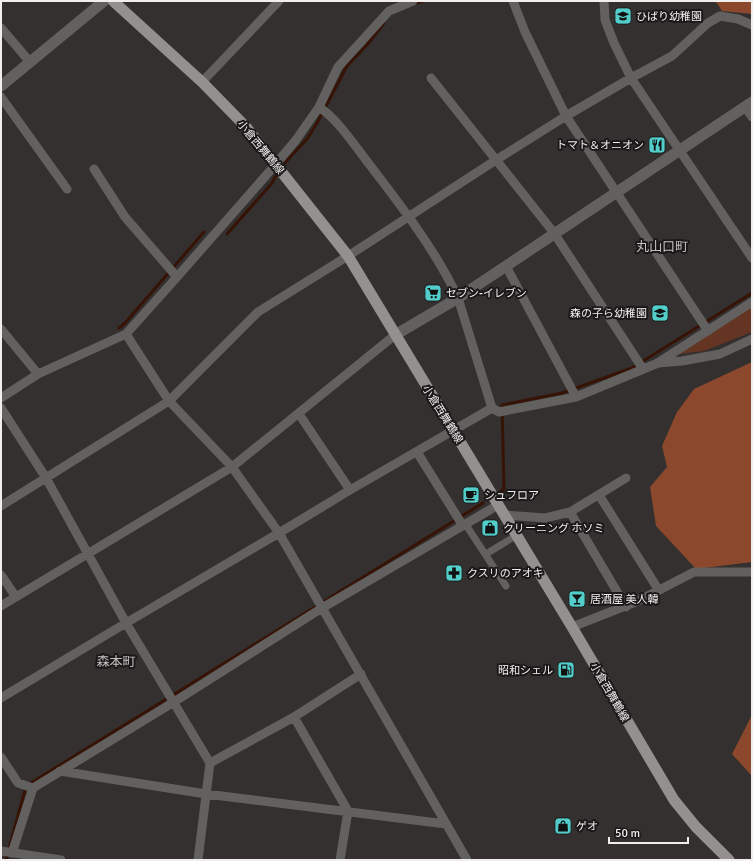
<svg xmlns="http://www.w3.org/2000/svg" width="753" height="861" font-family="Signika,'Noto Sans JP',sans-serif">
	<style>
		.green { fill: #633522 }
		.forest { fill: #8c482c }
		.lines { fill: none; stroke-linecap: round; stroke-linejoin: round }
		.stream { stroke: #361305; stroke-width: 3 }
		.pedestrian { stroke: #626160; stroke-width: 7 }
		.minor { stroke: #626160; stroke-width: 9 }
		.tertiary { stroke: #626160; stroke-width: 11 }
		.primary { stroke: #93908f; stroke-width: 11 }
		.labels { text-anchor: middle; stroke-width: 4; stroke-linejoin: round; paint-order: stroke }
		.poi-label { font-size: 11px; fill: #f1efee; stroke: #1a1818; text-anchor: start }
		.street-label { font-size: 11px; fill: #f1efee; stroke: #1a1818 }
		.quarter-label { font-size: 13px; fill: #c4c1bf; stroke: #1a1818 }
	</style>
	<rect width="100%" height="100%" fill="#33302f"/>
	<path class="green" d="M 752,306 L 752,332 L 704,351 L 678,354 Z"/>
	<path class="forest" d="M 713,1 L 752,1 L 752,14 L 722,11 L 717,3 Z
		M 752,362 L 752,562 L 696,569 L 656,526 L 650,487 L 667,467 L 662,446 L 677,412 L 694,389 Z
		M 752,715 L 752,776 L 732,754 Z"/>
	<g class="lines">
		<path class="stream" d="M 413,4 L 423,1
			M 281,167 L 307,139 L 317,123 L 347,66 L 367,45 L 384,23
			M 227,234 L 272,183 L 278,172
			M 119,328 L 125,323 L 204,232
			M 497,494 L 504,489 L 502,405 L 562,393 L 632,368 L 752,293
			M 6,860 L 26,786 L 483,503"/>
		<path class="pedestrian" d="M 466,525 L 506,586
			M 486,554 L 517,535"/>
		<path class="minor" d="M 513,1 L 525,32 L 566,116 L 708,331
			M 604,1 L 605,20 L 614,43 L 631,78 L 752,258
			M 1,28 L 30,62
			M 431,78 L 554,233 L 643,369
			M 202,82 L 279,1
			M 1,97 L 67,189
			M 319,107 C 337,119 353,143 366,160 C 399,203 435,249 458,298 L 492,408
			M 745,107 L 752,117
			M 94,169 L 125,217 L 177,277
			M 506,266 L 576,397
			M 1,329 L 38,374
			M 126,334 L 169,401 L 232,467 L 279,533 L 467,860
			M 659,362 L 752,302
			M 1,398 L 38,374 L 126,334 L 177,277 L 276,164 L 296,140 L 319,107 L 338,67 L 389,11 L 413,1
			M 1,408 L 46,478 L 126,623 L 210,763 L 198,860
			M 299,414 L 350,490
			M 417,452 L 463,526
			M 599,495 L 658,589
			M 1,506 L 169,401 L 258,312 L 348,256 L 496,160 L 566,116 L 631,78 L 672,56 L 708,23 L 720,16 L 738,19 L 752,25
			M 570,512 L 626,607
			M 505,515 L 545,518 L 570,512 L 626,478
			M 1,575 L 16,597
			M 1,606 L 232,467 L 395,335
			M 572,627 L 638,601 L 694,572 L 752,572
			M 1,698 L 126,623 L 279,533 L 350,490 L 492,408 L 499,412 L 576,397 L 658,363 L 682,361 L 720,354 L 752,339
			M 294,717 L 348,811 L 340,860
			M 1,757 L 18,783 L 33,788
			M 210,763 L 294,717 L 361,674
			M 60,771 L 206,794 L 446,824
			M 1,851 L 61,860
			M 12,853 L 33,788 L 174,702 L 322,608 L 498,505"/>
		<path class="tertiary" d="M 1,86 L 104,1
			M 395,335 L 458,298 L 752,102"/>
		<path class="primary" d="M 113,1 L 202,82 L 246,127 L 348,256 L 572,627 L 674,800 L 696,827 L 729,860"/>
	</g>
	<defs>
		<g id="school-square" transform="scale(0.9)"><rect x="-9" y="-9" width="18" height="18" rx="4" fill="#53cdc9" stroke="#1a1818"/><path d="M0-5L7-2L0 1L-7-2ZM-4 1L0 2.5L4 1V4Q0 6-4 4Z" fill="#111"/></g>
		<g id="restaurant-square" transform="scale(0.9)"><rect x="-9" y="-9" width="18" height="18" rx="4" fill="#53cdc9" stroke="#1a1818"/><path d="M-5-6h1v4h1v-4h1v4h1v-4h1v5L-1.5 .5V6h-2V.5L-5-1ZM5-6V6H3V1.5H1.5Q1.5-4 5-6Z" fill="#111"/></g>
		<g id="supermarket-square" transform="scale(0.9)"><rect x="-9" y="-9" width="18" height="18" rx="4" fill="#53cdc9" stroke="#1a1818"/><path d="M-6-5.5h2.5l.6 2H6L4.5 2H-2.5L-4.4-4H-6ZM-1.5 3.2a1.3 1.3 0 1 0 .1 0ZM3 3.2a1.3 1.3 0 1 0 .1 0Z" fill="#111"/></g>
		<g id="cafe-square" transform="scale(0.9)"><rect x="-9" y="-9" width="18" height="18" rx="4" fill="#53cdc9" stroke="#1a1818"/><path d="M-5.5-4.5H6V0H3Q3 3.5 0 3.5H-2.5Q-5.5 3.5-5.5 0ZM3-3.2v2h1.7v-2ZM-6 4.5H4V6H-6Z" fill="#111"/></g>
		<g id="shop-square" transform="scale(0.9)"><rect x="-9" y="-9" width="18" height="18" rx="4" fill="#53cdc9" stroke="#1a1818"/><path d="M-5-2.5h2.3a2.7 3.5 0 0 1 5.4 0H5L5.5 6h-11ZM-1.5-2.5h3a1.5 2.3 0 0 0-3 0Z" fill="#111"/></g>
		<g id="pharmacy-square" transform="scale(0.9)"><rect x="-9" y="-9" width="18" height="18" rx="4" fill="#53cdc9" stroke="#1a1818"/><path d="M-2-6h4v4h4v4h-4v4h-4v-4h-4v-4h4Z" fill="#111"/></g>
		<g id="bar-square" transform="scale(0.9)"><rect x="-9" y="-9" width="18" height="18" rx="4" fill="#53cdc9" stroke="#1a1818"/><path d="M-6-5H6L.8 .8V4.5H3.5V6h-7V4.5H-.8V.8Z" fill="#111"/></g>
		<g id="fuel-square" transform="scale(0.9)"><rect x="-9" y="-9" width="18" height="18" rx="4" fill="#53cdc9" stroke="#1a1818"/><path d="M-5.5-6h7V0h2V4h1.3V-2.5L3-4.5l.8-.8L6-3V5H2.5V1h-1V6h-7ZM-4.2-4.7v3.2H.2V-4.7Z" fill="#111"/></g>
	</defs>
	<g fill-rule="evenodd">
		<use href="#school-square" x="623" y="16"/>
		<use href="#restaurant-square" x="657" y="145"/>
		<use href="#supermarket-square" x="433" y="293"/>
		<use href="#school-square" x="660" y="313"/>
		<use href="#cafe-square" x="471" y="495"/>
		<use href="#shop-square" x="490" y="528"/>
		<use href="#pharmacy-square" x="454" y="573"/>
		<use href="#bar-square" x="577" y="599"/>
		<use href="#fuel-square" x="566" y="670"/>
		<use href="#shop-square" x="563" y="826"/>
	</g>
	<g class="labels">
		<g class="poi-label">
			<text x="636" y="20">ひばり幼稚園</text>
			<text x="644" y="149" text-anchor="end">トマト＆オニオン</text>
			<text x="446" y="297">セブン-イレブン</text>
			<text x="647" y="317" text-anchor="end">森の子ら幼稚園</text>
			<text x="484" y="499">シュフロア</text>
			<text x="503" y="532">クリーニング ホソミ</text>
			<text x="467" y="577">クスリのアオキ</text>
			<text x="590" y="603">居酒屋 美人韓</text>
			<text x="553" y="674" text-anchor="end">昭和シェル</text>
			<text x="576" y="830">ゲオ</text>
		</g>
		<g class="street-label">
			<text transform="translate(261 147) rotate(50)" y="4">小倉西舞鶴線</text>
			<text transform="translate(443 414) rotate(58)" y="4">小倉西舞鶴線</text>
			<text transform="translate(610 692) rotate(60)" y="4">小倉西舞鶴線</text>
		</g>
		<g class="quarter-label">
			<text x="662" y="251">丸山口町</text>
			<text x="116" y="666">森本町</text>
		</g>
	</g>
	<rect width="753" height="861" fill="none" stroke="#f1efee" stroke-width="4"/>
	<path d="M609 837v6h79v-6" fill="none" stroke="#f1efee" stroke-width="2"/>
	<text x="615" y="837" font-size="12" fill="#f1efee" stroke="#1a1818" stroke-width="3" paint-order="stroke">50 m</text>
</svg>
